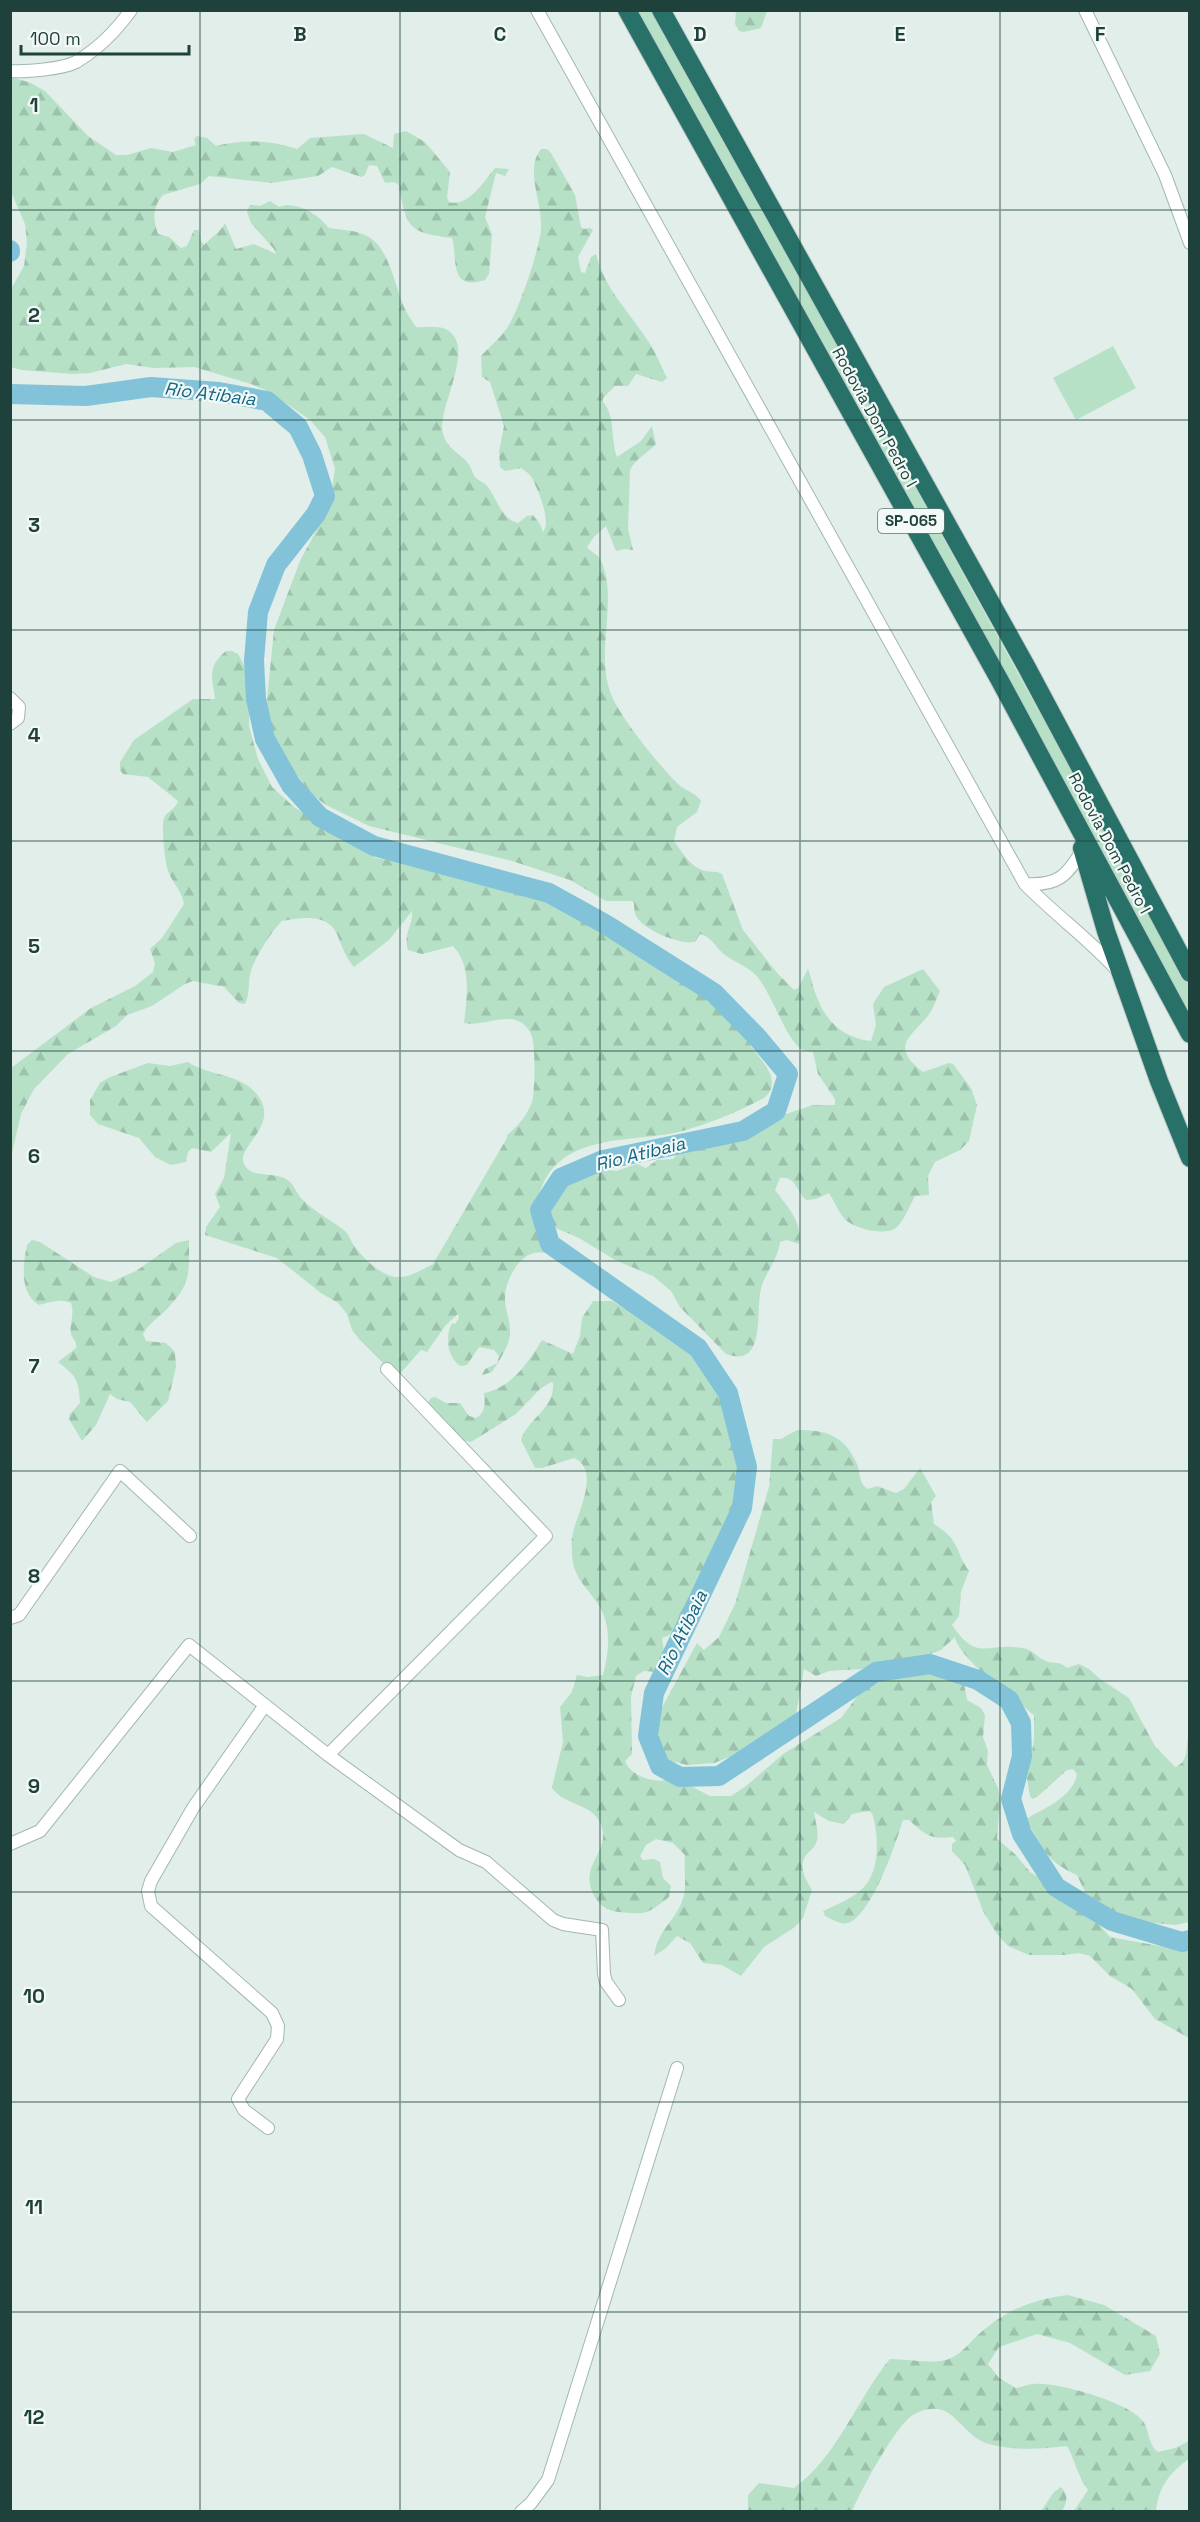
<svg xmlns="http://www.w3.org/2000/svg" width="1200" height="2522" font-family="'Space Grotesk',sans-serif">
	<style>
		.green { fill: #b7e1c7 }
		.forest { fill: url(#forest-firs) }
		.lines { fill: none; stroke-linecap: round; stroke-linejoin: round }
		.river { stroke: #82c3d9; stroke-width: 20 }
		.minor-casing { stroke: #a3b7b1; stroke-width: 14 }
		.highway-casing { stroke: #c0cac8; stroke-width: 20 }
		.minor { stroke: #fff; stroke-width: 12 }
		.highway { stroke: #277169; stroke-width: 18 }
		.grid { fill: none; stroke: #1f413b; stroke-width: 1.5; stroke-opacity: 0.55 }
		.labels { text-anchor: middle; stroke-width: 4.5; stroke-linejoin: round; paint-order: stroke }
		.shield { fill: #f2f9f7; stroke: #5e7873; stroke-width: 1.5 }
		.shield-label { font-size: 15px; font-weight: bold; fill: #1f413b }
		.street-label { font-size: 16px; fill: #1f413b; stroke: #f2f9f7 }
		.water-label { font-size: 18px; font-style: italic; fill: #126584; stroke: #f2f9f7 }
		.grid-label { font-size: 20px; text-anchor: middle; font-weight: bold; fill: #1f413b; stroke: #f2f9f7; stroke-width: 4.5; stroke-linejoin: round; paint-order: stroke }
	</style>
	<defs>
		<pattern id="forest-firs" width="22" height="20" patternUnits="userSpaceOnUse" patternTransform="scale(1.5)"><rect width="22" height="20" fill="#b7e1c7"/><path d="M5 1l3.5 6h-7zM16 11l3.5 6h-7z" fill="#9dc2ac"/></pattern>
	</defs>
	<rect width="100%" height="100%" fill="#e1eee9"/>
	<path class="green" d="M 637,11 L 652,11 L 1189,983 L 1189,1015 Z
		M 1113,346 L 1136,388 L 1076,420 L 1053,378 Z"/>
	<path class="forest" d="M 736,11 L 736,10 L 767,11 L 761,28 L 744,32 L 739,31 L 735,24 Z
		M 11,77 L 31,83 L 45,91 L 88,136 L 116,155 L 127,155 L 151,148 L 173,152 L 196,145 L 194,139 L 197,136 L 207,138 L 216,146 C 242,139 272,140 297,149 L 310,138 L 364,134 L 393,148 L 394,134 L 406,131 L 425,142 L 450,172 L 447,197 L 449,202 C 468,208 485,180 495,168 L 509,169 L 505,176 L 496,173 L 485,217 L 492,234 L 489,274 L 485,280 C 448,292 458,257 452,238 C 406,232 408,228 398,184 L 393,182 L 385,183 L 377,166 L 369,165 L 365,175 L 361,177 L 332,167 L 318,176 L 271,183 L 209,176 L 200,184 L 163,195 C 152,207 153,220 158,234 L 169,237 L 181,248 L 187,246 L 194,230 L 199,230 L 201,241 L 204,245 C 211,237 221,232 225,223 L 236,249 L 254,244 L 276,254 L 274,249 L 251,223 L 247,212 L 250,205 L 260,206 L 270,201 L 279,207 C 299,201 317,214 329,228 C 343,230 357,230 369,237 C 390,250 395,287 404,307 C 407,314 412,321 416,327 C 424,328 435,326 443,328 C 481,342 435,410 443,434 C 447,448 458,452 467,462 C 471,466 472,473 476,478 C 479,481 484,482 487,486 C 497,498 501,519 518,523 L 527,516 L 533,515 L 540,524 L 543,532 C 552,522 538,490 532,478 C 529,473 525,471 521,468 L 505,471 L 500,467 L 499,452 L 504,426 L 490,382 L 482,377 L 481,356 C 490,346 502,337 509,325 C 520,306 539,251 541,229 C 543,203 524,170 541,149 L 547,149 L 551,153 L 575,195 L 581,227 L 584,229 L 590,228 L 593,230 L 578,257 L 581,272 L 585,273 L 591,257 L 596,254 C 605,290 629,311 648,341 C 656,352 661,366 667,378 L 662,382 L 636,374 L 628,386 L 615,386 L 603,398 L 603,402 C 616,416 610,439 617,457 L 641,441 L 652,426 L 656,444 C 648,453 635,459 630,470 L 628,529 L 633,550 L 625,549 L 616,551 L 606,526 L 594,537 L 587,547 C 591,553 597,553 600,559 C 620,598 594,650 611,694 C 619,716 658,764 676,782 C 683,790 695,792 701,801 L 697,812 L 677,827 L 674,841 C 682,852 689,865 702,870 C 709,873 715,870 722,874 L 743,930 L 778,974 L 794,990 L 798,988 L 808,969 C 811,976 812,984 815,992 C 824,1019 841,1038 871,1041 L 876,1025 L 873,1004 L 884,987 L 923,969 L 940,991 C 936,1000 933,1010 927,1017 C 908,1039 891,1047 923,1072 L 949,1063 L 953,1064 L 971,1088 L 977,1105 L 969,1141 L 960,1150 L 935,1162 L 928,1176 L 929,1195 L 915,1196 C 910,1205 904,1221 896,1228 C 885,1236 857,1229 847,1221 C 839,1214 835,1202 829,1193 L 816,1199 L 806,1200 C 796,1191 796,1176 780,1178 L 775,1190 C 788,1208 803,1222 799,1244 L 787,1240 L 780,1242 C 778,1260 765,1272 761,1289 C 755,1311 767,1369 726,1354 L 680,1307 L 671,1291 L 653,1276 L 615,1260 L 579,1238 L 558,1229 L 551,1224 L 549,1213 L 557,1188 L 567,1178 L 589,1166 L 616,1171 L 637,1164 L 646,1168 L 657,1160 L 673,1159 L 682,1149 L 691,1144 L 726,1137 L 750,1136 L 780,1116 L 813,1105 L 835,1105 L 835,1099 L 818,1074 L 813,1052 C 809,1051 803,1051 800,1048 C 786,1038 773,997 759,979 C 750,967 736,963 725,955 C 716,948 711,936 700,934 L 695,942 C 680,945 639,929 635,913 C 634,910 634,906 634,903 L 632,901 L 606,901 L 570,880 L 512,861 L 369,826 L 326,805 L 310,793 L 296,774 L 273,738 L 267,720 L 266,709 L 274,630 L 300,561 L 329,507 L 335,469 L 325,437 L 310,420 L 270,392 L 251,384 L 194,367 L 153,368 L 126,364 L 90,373 L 73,374 L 21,370 L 11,367 L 11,289 L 24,266 L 27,243 L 25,224 L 11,192 Z
		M 226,651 L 232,651 L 238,654 L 247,670 L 250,691 L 249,726 L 258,759 L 272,787 L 294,807 L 376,858 L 498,879 L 599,919 L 730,1000 C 739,1012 740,1024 746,1037 C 752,1051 766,1062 771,1076 C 772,1079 772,1086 771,1089 C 768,1098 758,1101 750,1105 C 730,1115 707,1124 686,1130 C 639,1144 568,1130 543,1184 C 528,1216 538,1228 557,1254 C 550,1253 540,1252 534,1253 C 517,1257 505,1282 505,1298 C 505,1310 511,1321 510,1335 C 508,1348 499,1361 492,1372 L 482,1375 L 485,1369 L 497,1363 L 499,1356 L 494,1350 L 479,1347 L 467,1365 L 460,1366 C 447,1357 445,1336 452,1323 L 455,1324 L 459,1318 L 458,1314 L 445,1326 L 427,1352 L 421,1350 L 397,1377 L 359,1339 L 352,1330 L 347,1314 L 338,1303 L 321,1293 L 277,1258 L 205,1235 L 206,1227 L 220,1207 L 215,1194 L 224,1178 L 231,1133 L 211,1152 L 192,1148 L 188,1152 L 186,1162 L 171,1165 L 155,1157 L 139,1138 L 98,1124 L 90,1115 L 90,1100 L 100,1083 L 110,1077 L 148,1063 L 170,1066 L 188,1062 C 207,1075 238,1074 254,1091 C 285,1124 235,1146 244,1164 C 252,1180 276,1170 289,1181 C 294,1185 297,1194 302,1199 C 315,1213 334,1221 346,1232 C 349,1235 350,1240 353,1244 C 362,1257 382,1278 399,1277 C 411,1277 423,1269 433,1264 L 507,1138 L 507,1135 C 518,1127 527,1115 532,1102 C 535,1091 536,1045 531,1034 C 530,1031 525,1025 522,1023 C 507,1012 481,1027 464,1023 C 467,997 472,966 453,946 L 422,954 L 408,950 C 403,933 413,927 412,911 L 389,940 L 354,967 C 345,957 342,946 337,934 C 327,912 300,918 282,921 C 272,930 252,962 250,975 C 248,986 250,994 245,1004 L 239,1003 L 224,987 L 193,981 L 185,984 L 152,1006 L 127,1015 L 116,1026 L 68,1054 L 34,1089 L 21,1114 L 11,1157 L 11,1068 L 91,1008 L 135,986 L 153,972 L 155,963 L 150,949 L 162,938 L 184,904 C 181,889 173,884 168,871 C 165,863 161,826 164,818 C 167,811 176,809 178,801 L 148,777 L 123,774 L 120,770 L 120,762 L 134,740 L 193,699 L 215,699 C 212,676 207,667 226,651 Z
		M 32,1240 L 40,1242 L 94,1277 L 111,1282 L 136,1271 L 176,1243 L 189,1240 C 189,1275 191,1284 166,1310 C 158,1318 149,1323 143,1334 L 146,1341 L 166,1343 L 175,1352 L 176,1367 L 168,1401 L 147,1422 L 130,1402 L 117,1399 L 110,1394 L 96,1425 L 82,1441 L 69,1419 L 70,1414 L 80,1403 C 79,1379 76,1376 58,1362 L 76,1348 C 77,1340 73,1340 71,1334 C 69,1324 75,1314 71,1303 C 60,1298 50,1302 39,1305 C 19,1293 23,1264 27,1245 Z
		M 593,1301 L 612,1301 L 681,1341 L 702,1370 L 715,1381 L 733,1413 L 741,1419 L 745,1434 L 744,1447 L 747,1459 L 733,1535 L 708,1586 L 695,1621 L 690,1627 L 662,1638 C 664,1652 667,1663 656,1672 L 644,1671 L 636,1676 L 631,1696 L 632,1754 L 625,1761 C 631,1778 660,1785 675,1778 L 710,1796 L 731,1796 L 746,1786 L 783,1754 L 841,1718 L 862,1690 C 873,1688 879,1681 889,1678 C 912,1671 944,1669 964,1683 L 967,1700 L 981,1708 L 985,1715 L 983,1737 L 988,1751 L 987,1765 L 998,1788 L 1000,1799 L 997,1839 L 1016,1855 L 1030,1872 L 1083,1906 L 1110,1937 L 1176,1949 L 1189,1945 L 1189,2038 L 1155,2019 L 1132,1989 L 1110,1976 L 1090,1956 L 1078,1953 L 1065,1955 L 1029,1955 L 1008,1946 L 997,1934 L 984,1913 L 965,1865 L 952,1851 L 952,1844 L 956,1841 L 953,1837 C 931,1840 925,1835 909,1820 L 903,1820 C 896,1843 872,1915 848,1923 C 840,1925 832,1919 825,1916 L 823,1911 C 836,1905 851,1899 861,1890 C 881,1873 879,1835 872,1813 L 869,1811 L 852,1814 L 844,1824 L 829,1821 L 814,1812 C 815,1820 819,1832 817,1840 C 816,1846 813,1848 809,1852 C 796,1864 805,1878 812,1890 L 803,1918 L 795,1927 L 764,1947 L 741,1976 L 722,1965 L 703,1963 L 690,1943 L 677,1936 L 666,1948 L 654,1956 C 658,1931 670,1926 680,1906 C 689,1888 683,1873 685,1855 L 673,1843 L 656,1839 L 646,1845 L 640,1856 L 643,1860 L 654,1859 L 660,1862 L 663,1878 L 671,1886 L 669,1897 C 647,1914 647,1915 619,1912 C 609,1911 601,1907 596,1899 C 575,1866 612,1853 601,1825 C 593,1802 562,1806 552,1787 L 563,1742 L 560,1707 L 572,1692 L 577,1675 L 587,1677 L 603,1675 C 608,1656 611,1635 604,1616 C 594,1590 572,1583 572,1552 C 572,1548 571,1543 572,1538 C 574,1518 603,1471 574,1458 L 542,1468 L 535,1468 L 521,1440 C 528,1418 555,1409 553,1383 L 551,1382 L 540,1389 L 516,1414 L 471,1442 L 462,1440 L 453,1428 L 427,1404 L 431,1398 L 435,1397 L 446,1403 L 460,1403 L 469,1416 L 476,1418 C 486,1412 485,1404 484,1393 C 512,1387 528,1363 542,1340 L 573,1354 L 580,1336 L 582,1318 Z
		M 797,1430 C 827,1430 844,1435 857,1464 C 861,1474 858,1483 868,1489 L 877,1486 L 896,1493 L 904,1489 L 920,1468 L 936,1496 L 931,1502 L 934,1524 C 962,1542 953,1548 969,1571 L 961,1592 L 959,1616 L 952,1625 C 978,1663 986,1642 1022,1648 C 1033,1649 1037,1658 1046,1661 C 1055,1664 1060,1661 1067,1668 L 1079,1664 L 1089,1669 L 1100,1679 L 1129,1698 L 1155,1746 L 1175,1767 C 1190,1762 1185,1745 1189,1733 L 1189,1922 L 1175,1925 L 1132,1921 L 1087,1896 L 1077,1875 C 1045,1861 1043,1848 1026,1819 C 1045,1808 1073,1797 1077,1774 L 1073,1769 L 1067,1770 L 1037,1797 L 1033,1799 L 1030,1797 L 1027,1778 L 1034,1740 L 1034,1715 C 1016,1700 958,1658 955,1637 L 941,1650 L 925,1656 L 890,1661 L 861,1669 L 829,1671 L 816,1676 L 804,1669 L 796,1714 L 788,1726 L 772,1740 L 714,1763 L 687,1765 L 671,1761 L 663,1756 L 659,1746 L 658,1715 L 697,1643 L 704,1650 L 719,1637 L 735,1604 L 769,1487 L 773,1439 L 781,1439 Z
		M 1068,2295 L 1104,2305 L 1156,2336 L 1160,2354 L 1150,2371 L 1125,2375 L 1070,2343 L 1037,2334 L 999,2347 L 988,2364 L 999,2378 L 1016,2388 C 1022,2387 1028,2384 1034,2384 C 1058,2382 1127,2402 1142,2420 C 1150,2429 1147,2444 1158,2452 L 1175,2448 L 1189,2441 L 1189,2459 C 1170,2472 1158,2488 1156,2511 L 1074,2511 L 1088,2490 C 1078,2477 1075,2460 1067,2446 C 1042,2449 1014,2451 989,2444 C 970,2439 961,2420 945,2411 C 933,2406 920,2410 910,2417 C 893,2431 861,2490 852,2511 L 748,2511 L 748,2495 L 759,2483 L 794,2488 C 838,2456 856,2400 890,2359 C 909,2359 928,2364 946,2360 C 960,2356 969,2343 979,2334 C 1008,2309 1031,2300 1068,2295 Z
		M 1061,2487 C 1069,2495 1067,2503 1062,2511 L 1041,2511 L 1054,2492 Z"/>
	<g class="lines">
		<path class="river" d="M 10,250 L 10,252
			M 10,394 L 86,396 L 151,387 L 219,392 L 267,401 L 298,427 L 312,455 L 325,496 L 316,514 L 276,565 L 258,612 L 254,660 L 256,699 L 265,739 L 291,785 L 320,817 L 374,846 L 549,893 L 605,924 L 714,993 L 757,1037 L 788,1074 L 776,1111 L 743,1131 L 603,1160 L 561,1178 L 540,1210 L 550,1244 L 698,1348 L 728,1393 L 747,1467 L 742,1508 L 654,1693 L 648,1736 L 660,1766 L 680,1777 L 719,1776 L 876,1672 L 930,1664 L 978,1680 L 1009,1700 L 1021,1723 L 1022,1756 L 1011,1799 L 1022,1834 L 1056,1887 L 1112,1921 L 1182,1942 L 1190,1940"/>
		<g class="minor-casing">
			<path id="minor" d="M 537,10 L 1025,884 C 1054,914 1089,939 1117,970
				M 1085,10 L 1165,175 L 1190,243
				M 10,71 C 26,72 63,69 76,62 C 98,49 116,31 131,10
				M 10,698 L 19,707 L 18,718 L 10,724
				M 1025,884 C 1058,886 1067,876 1083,849
				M 10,1618 L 19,1615 L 120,1471 L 190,1536
				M 265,1705 L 193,1808 L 151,1881 L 148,1891 L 151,1906 L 272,2013 L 278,2026 L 277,2039 L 238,2099 L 244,2110 L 268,2128
				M 328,1755 L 546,1536 L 387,1369
				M 10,1844 L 40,1831 L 189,1645 L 328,1755 L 459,1850 L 486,1862 L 553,1920 L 563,1924 L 602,1930 L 604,1974 L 606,1982 L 619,2000
				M 521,2512 L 531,2503 L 548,2480 L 677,2068"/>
		</g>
		<g class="highway-casing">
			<path id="highway" d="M 627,10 L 999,679 L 1190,1034
				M 661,10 L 1026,666 L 1190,973
				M 1082,848 L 1106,931 L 1159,1081 L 1190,1158"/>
		</g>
		<use href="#minor" class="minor"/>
		<use href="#highway" class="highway"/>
	</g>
	<path class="grid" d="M 200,10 L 200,2512M 400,10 L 400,2512M 600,10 L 600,2512M 800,10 L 800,2512M 1000,10 L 1000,2512M 10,210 L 1190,210M 10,420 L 1190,420M 10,630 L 1190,630M 10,841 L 1190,841M 10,1051 L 1190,1051M 10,1261 L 1190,1261M 10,1471 L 1190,1471M 10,1681 L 1190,1681M 10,1892 L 1190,1892M 10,2102 L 1190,2102M 10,2312 L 1190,2312"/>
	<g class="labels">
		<rect class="shield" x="878" y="509" width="66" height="24" rx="4.5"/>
		<g class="shield-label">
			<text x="911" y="526">SP-065</text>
		</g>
		<g class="street-label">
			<text transform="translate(875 417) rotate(61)" y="6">Rodovia Dom Pedro I</text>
			<text transform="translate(1110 843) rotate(62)" y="6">Rodovia Dom Pedro I</text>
		</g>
		<g class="water-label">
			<text transform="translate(210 394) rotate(7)" y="6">Rio Atibaia</text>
			<text transform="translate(640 1154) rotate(-14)" y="6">Rio Atibaia</text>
			<text transform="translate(682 1633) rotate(-64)" y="6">Rio Atibaia</text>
		</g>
	</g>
	<g class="grid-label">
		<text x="300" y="41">B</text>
		<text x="500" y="41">C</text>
		<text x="700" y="41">D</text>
		<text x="900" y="41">E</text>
		<text x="1100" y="41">F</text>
		<text x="34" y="112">1</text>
		<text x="34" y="322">2</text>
		<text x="34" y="532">3</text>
		<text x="34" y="742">4</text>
		<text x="34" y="953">5</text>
		<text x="34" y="1163">6</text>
		<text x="34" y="1373">7</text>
		<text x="34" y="1583">8</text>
		<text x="34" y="1793">9</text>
		<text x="34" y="2003">10</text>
		<text x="34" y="2214">11</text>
		<text x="34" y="2424">12</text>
	</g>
	<rect width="1200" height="2522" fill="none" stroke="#1f413b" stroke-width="24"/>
	<path d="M21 45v9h168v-9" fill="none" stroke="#1f413b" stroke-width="3"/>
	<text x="30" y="45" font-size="18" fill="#1f413b" stroke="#f2f9f7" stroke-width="4.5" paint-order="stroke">100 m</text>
</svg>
